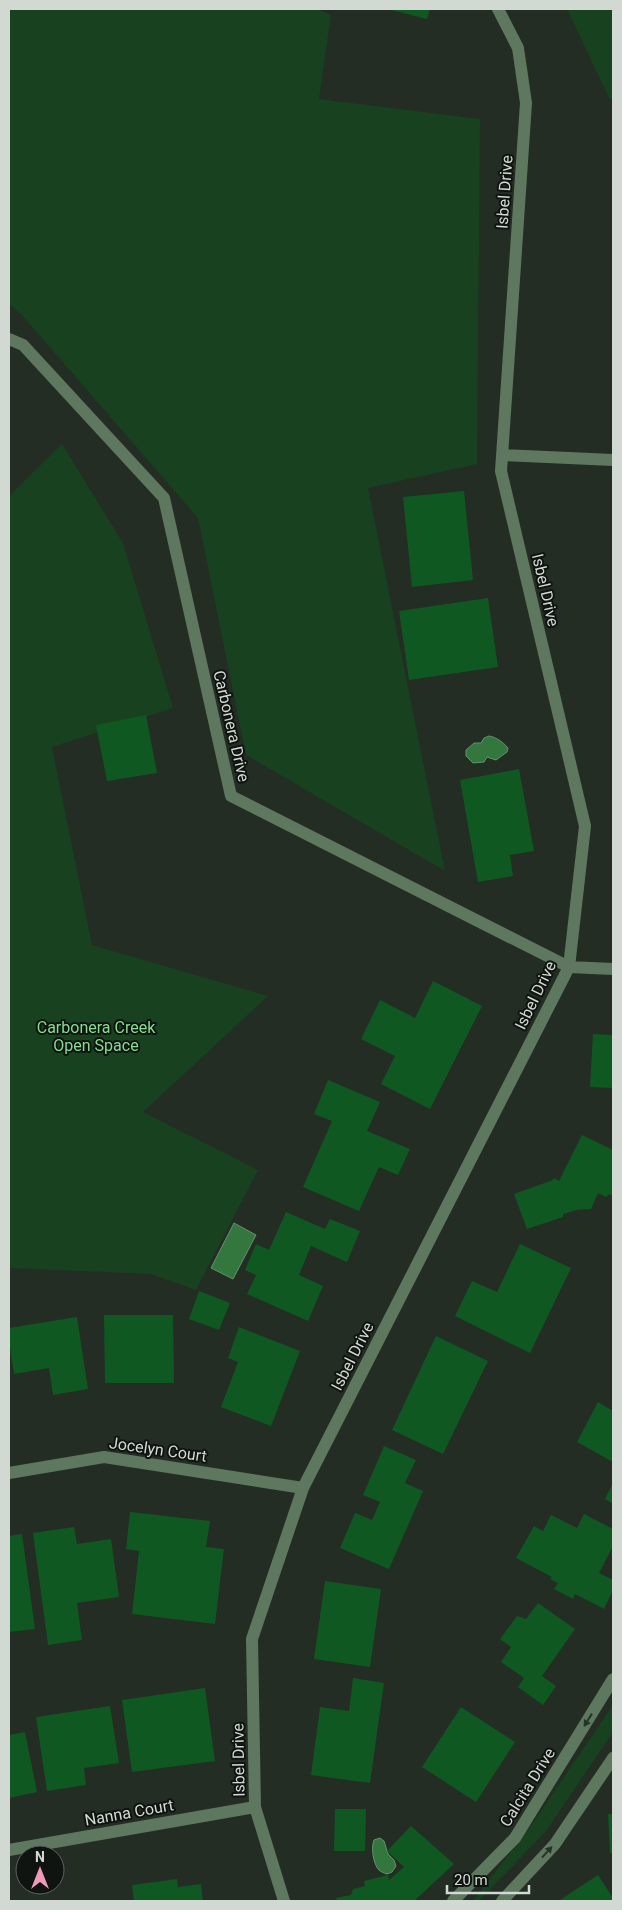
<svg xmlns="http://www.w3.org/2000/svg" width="622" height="1910" font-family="Roboto,sans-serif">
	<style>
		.green { fill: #18411f }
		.water { fill: #33763e; stroke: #63936a }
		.building { fill: #105822 }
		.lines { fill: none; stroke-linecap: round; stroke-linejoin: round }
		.minor { stroke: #5d785f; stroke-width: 12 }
		.oneway { fill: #273228 }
		.labels { text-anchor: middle; stroke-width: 4; stroke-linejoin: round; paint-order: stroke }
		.street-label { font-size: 16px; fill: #d2d8d2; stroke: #101410 }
		.park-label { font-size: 16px; fill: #83dd8f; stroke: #101410 }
	</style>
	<rect width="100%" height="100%" fill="#232d24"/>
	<path class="green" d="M 9,9 L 318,9 L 331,15 L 319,99 L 480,119 L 477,464 L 368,488 L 445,871 L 246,755 L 198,518 L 22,315 L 9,304 Z
		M 567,9 L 613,9 L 613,102 L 609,98 Z
		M 62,444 L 123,543 L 173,708 L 52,747 L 92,945 L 268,996 L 143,1112 L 258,1170 L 196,1290 L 151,1274 L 9,1268 L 9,496 Z
		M 613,1705 L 613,1732 L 546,1831 L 479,1901 L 473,1901 L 533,1823 Z"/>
	<path class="water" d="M 489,736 C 496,737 503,742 508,748 L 507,752 L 496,760 L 487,757 L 484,762 L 473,763 L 466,756 L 466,750 L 474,743 L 481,743 L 484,738 Z
		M 234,1223 L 256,1235 L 233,1279 L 211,1268 Z
		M 380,1838 L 384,1841 L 388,1854 L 394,1860 L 396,1866 L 392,1872 L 387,1874 C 384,1873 381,1872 379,1870 C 373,1864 371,1847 374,1840 Z"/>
	<path class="building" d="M 388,9 L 430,9 L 427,19 Z
		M 464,491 L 473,580 L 412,587 L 403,497 Z
		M 488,598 L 498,667 L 409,680 L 399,611 Z
		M 146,715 L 157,773 L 107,781 L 96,725 Z
		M 519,769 L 534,851 L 510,855 L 513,876 L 478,882 L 460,780 Z
		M 433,981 L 482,1006 L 430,1109 L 381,1084 L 395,1056 L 361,1039 L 380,1000 L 415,1018 Z
		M 593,1034 L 613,1035 L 613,1088 L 590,1087 Z
		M 328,1080 L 380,1102 L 367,1131 L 410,1149 L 398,1175 L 379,1167 L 359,1211 L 303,1187 L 332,1121 L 314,1114 Z
		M 582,1135 L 613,1150 L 613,1196 L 609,1194 L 606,1197 L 598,1193 L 591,1209 L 576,1210 L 563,1214 L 563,1217 L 527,1229 L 514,1194 L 553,1180 L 554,1178 L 559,1181 Z
		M 286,1212 L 325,1229 L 330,1219 L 360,1231 L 347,1262 L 311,1246 L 299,1275 L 323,1286 L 308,1321 L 247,1294 L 256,1275 L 245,1270 L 256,1244 L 269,1250 Z
		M 520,1244 L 571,1268 L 530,1353 L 455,1316 L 472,1281 L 497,1292 Z
		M 199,1291 L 230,1303 L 219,1330 L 189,1319 Z
		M 104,1315 L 173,1315 L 174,1383 L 105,1383 Z
		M 77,1317 L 88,1389 L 53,1395 L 49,1368 L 14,1374 L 9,1342 L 9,1328 Z
		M 239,1327 L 300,1351 L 271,1426 L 221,1407 L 238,1362 L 228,1358 Z
		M 436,1336 L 488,1361 L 443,1454 L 392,1430 Z
		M 598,1402 L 613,1411 L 613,1462 L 577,1442 Z
		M 384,1446 L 416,1460 L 405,1483 L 423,1491 L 389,1569 L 340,1548 L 355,1513 L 372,1520 L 380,1502 L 363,1495 Z
		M 613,1483 L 613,1504 L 605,1499 Z
		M 130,1512 L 210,1521 L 206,1547 L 224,1549 L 215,1624 L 132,1614 L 139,1551 L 126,1549 Z
		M 584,1514 L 613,1529 L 613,1546 L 599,1573 L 613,1580 L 613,1590 L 604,1609 L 575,1594 L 573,1599 L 554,1589 L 558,1583 L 550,1579 L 552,1577 L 516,1558 L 534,1526 L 543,1531 L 551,1515 L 577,1528 Z
		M 74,1527 L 77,1544 L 111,1539 L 119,1597 L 77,1603 L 82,1640 L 48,1645 L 33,1533 Z
		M 22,1534 L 35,1629 L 9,1632 L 9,1536 Z
		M 325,1581 L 381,1589 L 370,1667 L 314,1659 Z
		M 538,1603 L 575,1629 L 542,1676 L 556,1686 L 543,1705 L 518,1687 L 524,1678 L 501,1662 L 511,1647 L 500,1639 L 517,1616 L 526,1619 Z
		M 353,1678 L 384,1683 L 370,1783 L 311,1775 L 320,1707 L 349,1711 Z
		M 205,1688 L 215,1761 L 132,1772 L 122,1700 Z
		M 110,1706 L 119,1763 L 84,1768 L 86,1785 L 47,1791 L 36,1717 Z
		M 461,1707 L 515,1742 L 476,1802 L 422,1767 Z
		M 25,1732 L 37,1792 L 9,1798 L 9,1735 Z
		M 335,1809 L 366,1809 L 365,1851 L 334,1851 Z
		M 608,1814 L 613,1814 L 613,1853 L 610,1853 Z
		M 411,1826 L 454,1864 L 414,1901 L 337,1901 L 336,1898 L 351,1895 L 353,1889 L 365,1886 L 364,1881 L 388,1875 L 389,1880 L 404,1867 L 387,1851 Z
		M 598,1875 L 613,1898 L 613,1901 L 561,1901 L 560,1900 Z
		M 177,1879 L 178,1887 L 201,1884 L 203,1901 L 134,1901 L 132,1885 Z"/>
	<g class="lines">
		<path class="minor" d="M 9,339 L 23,345 L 164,498 L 231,796 L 569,967 L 613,969
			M 503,455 L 613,460
			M 9,1473 L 104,1457 L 303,1488
			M 9,1850 L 255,1807
			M 284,1901 L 255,1807 L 252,1639 L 303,1488 L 569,967 L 585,826 L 501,471 L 526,103 L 518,48 L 498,9
			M 453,1901 L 515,1838 L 613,1679
			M 502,1901 L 555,1844 L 613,1758"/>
	</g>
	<defs><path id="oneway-solid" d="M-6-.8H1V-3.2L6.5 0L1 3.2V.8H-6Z" transform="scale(1.25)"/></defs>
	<g class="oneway">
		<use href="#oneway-solid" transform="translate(588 1720) rotate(122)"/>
		<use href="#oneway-solid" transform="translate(547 1852) rotate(-48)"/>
	</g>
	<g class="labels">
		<g class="street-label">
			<text transform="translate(504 192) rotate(-86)" y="6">Isbel Drive</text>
			<text transform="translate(546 590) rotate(77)" y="6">Isbel Drive</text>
			<text transform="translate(232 726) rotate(77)" y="6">Carbonera Drive</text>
			<text transform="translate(535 995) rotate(-64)" y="6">Isbel Drive</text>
			<text transform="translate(352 1356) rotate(-63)" y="6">Isbel Drive</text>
			<text transform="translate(158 1449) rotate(8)" y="6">Jocelyn Court</text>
			<text transform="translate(238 1760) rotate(-91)" y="6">Isbel Drive</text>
			<text transform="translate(527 1787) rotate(-58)" y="6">Calcita Drive</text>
			<text transform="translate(129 1812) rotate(-10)" y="6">Nanna Court</text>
		</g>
		<g class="park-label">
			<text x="96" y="1033">Carbonera Creek<tspan x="96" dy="18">Open Space</tspan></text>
		</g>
	</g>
	<rect width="622" height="1910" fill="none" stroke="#d2d8d2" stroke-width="20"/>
	<g transform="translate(40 1870)"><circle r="24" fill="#101410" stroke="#5e625e"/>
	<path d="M0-4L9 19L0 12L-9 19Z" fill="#ef9ab8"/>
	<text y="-8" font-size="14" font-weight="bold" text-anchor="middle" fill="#d2d8d2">N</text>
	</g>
	<path d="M447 1885v8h82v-8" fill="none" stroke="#d2d8d2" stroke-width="2.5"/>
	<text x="454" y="1885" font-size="15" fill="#d2d8d2" stroke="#101410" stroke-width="4" paint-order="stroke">20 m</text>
</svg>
